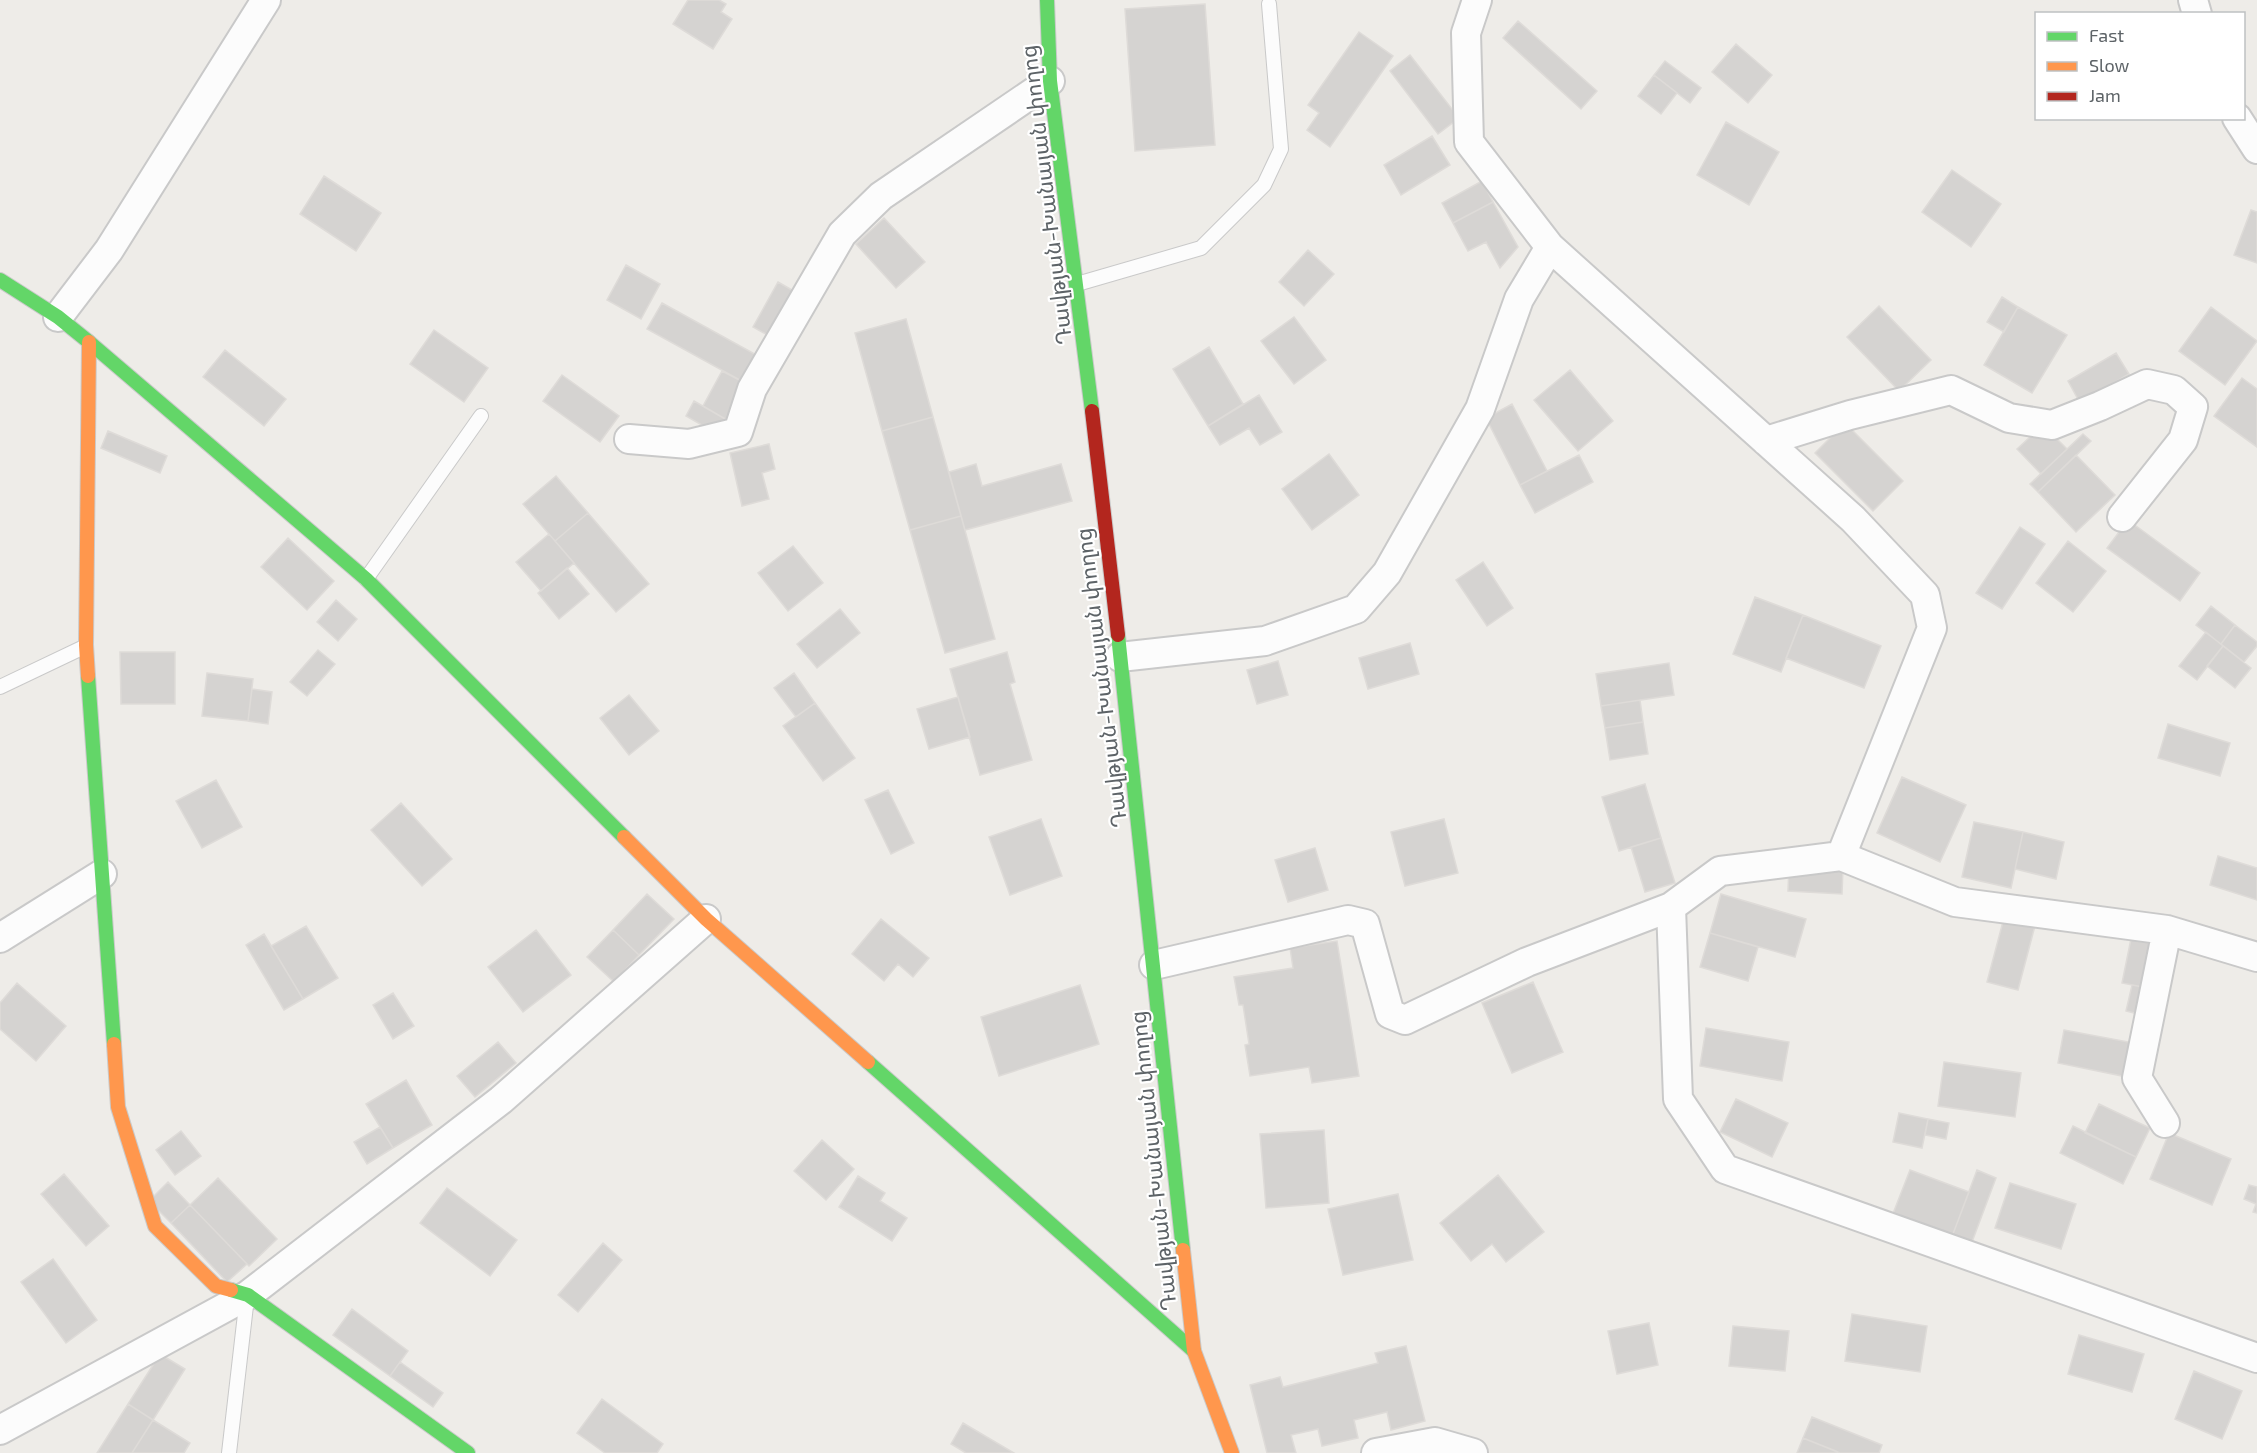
<svg xmlns="http://www.w3.org/2000/svg" width="2257" height="1453" font-family="'Exo 2','Noto Sans Armenian',sans-serif">
	<style>
		.building { fill: #d5d3d1; stroke: #dedbd8; stroke-width: 1.5 }
		.lines { fill: none; stroke-linecap: round; stroke-linejoin: round }
		.lane-casing { stroke: #c9c9c9; stroke-width: 16 }
		.street-casing { stroke: #c9c9c9; stroke-width: 32 }
		.fast-casing { stroke: #cacaca; stroke-width: 16 }
		.slow-casing { stroke: #cacaca; stroke-width: 16 }
		.jam-casing { stroke: #cacaca; stroke-width: 16 }
		.lane { stroke: #fcfcfc; stroke-width: 14 }
		.street { stroke: #fcfcfc; stroke-width: 28 }
		.fast { stroke: #63d668; stroke-width: 14 }
		.slow { stroke: #ff974d; stroke-width: 14 }
		.jam { stroke: #b3261e; stroke-width: 14 }
		.labels { text-anchor: middle; stroke-width: 4.5; stroke-linejoin: round; paint-order: stroke }
		.street-label { font-size: 22px; fill: #5d6367; stroke: #fff }
	</style>
	<rect width="100%" height="100%" fill="#eeece8"/>
	<path class="building" d="M 688,0 L 719,0 L 726,4 L 721,12 L 732,19 L 713,49 L 673,24 Z
		M 1205,4 L 1215,145 L 1135,151 L 1125,9 Z
		M 1518,21 L 1597,91 L 1581,109 L 1503,38 Z
		M 1359,32 L 1393,56 L 1330,147 L 1307,130 L 1319,113 L 1308,105 Z
		M 1736,44 L 1772,75 L 1748,103 L 1712,72 Z
		M 1410,55 L 1459,118 L 1438,134 L 1390,71 Z
		M 1665,61 L 1701,88 L 1690,103 L 1654,75 Z
		M 1654,75 L 1677,93 L 1661,114 L 1638,96 Z
		M 1726,122 L 1779,152 L 1749,205 L 1697,175 Z
		M 1432,136 L 1450,165 L 1401,195 L 1384,165 Z
		M 1952,170 L 2001,204 L 1971,247 L 1922,212 Z
		M 324,176 L 381,213 L 356,251 L 300,214 Z
		M 1482,181 L 1493,202 L 1453,223 L 1442,203 Z
		M 1493,202 L 1518,247 L 1500,268 L 1486,242 L 1468,251 L 1453,223 Z
		M 2251,210 L 2257,212 L 2257,263 L 2234,255 Z
		M 884,218 L 925,262 L 896,288 L 856,244 Z
		M 1308,250 L 1334,274 L 1304,306 L 1279,282 Z
		M 626,265 L 660,284 L 641,319 L 607,300 Z
		M 778,282 L 799,294 L 773,338 L 753,327 Z
		M 2002,297 L 2018,307 L 2004,332 L 1987,322 Z
		M 662,303 L 762,358 L 747,384 L 647,329 Z
		M 1879,306 L 1931,360 L 1899,391 L 1847,337 Z
		M 2018,307 L 2067,335 L 2032,393 L 1984,365 Z
		M 2211,307 L 2257,341 L 2225,385 L 2179,351 Z
		M 1294,317 L 1326,360 L 1294,384 L 1261,341 Z
		M 906,319 L 933,417 L 882,431 L 855,333 Z
		M 434,330 L 488,368 L 464,402 L 410,364 Z
		M 1209,347 L 1243,404 L 1208,426 L 1173,369 Z
		M 225,350 L 286,399 L 264,426 L 203,377 Z
		M 2116,353 L 2129,374 L 2080,403 L 2068,381 Z
		M 1570,370 L 1613,421 L 1578,451 L 1534,400 Z
		M 722,371 L 747,384 L 727,420 L 703,406 Z
		M 562,375 L 619,416 L 600,442 L 543,401 Z
		M 2242,378 L 2257,389 L 2257,447 L 2214,416 Z
		M 1259,395 L 1282,432 L 1260,445 L 1249,428 L 1220,445 L 1208,426 Z
		M 694,401 L 727,420 L 719,435 L 686,416 Z
		M 1512,404 L 1547,471 L 1520,485 L 1486,418 Z
		M 933,417 L 961,516 L 910,530 L 882,431 Z
		M 1845,423 L 1903,481 L 1873,511 L 1815,453 Z
		M 2043,425 L 2067,449 L 2041,474 L 2017,449 Z
		M 108,431 L 167,456 L 160,473 L 101,448 Z
		M 2083,434 L 2091,441 L 2038,492 L 2030,484 Z
		M 769,444 L 775,469 L 762,473 L 769,499 L 742,506 L 730,453 Z
		M 1329,454 L 1359,495 L 1312,530 L 1282,489 Z
		M 1579,455 L 1593,482 L 1535,513 L 1520,485 Z
		M 2076,455 L 2115,495 L 2076,532 L 2038,492 Z
		M 976,464 L 982,486 L 1061,464 L 1072,501 L 965,530 L 949,472 Z
		M 556,476 L 588,513 L 555,541 L 523,504 Z
		M 588,513 L 649,584 L 616,612 L 555,541 Z
		M 961,516 L 995,639 L 945,653 L 910,530 Z
		M 2128,520 L 2200,573 L 2180,601 L 2107,548 Z
		M 2020,527 L 2045,544 L 2002,609 L 1976,593 Z
		M 549,534 L 574,563 L 541,591 L 516,562 Z
		M 288,538 L 334,581 L 307,610 L 261,567 Z
		M 2068,541 L 2106,571 L 2073,612 L 2036,583 Z
		M 793,546 L 823,583 L 788,611 L 758,573 Z
		M 1483,562 L 1513,608 L 1487,626 L 1456,580 Z
		M 567,568 L 589,594 L 559,619 L 538,593 Z
		M 1755,597 L 1803,615 L 1781,672 L 1733,654 Z
		M 336,600 L 357,619 L 338,641 L 317,622 Z
		M 2211,606 L 2235,625 L 2221,644 L 2196,625 Z
		M 840,609 L 860,633 L 817,668 L 797,644 Z
		M 1803,615 L 1881,646 L 1864,688 L 1786,658 Z
		M 2235,625 L 2257,642 L 2257,646 L 2244,662 L 2221,644 Z
		M 2206,632 L 2223,646 L 2197,680 L 2179,666 Z
		M 1410,643 L 1419,674 L 1368,689 L 1359,658 Z
		M 2223,646 L 2251,668 L 2235,688 L 2207,666 Z
		M 318,650 L 335,664 L 307,696 L 290,682 Z
		M 120,652 L 175,652 L 175,704 L 121,704 Z
		M 1007,652 L 1015,682 L 1010,684 L 1032,760 L 980,775 L 950,669 Z
		M 1278,661 L 1288,695 L 1257,704 L 1247,670 Z
		M 1669,663 L 1674,695 L 1601,706 L 1596,674 Z
		M 207,673 L 253,679 L 248,721 L 202,716 Z
		M 794,673 L 815,703 L 796,717 L 774,688 Z
		M 252,689 L 272,692 L 268,724 L 248,721 Z
		M 629,695 L 659,731 L 629,755 L 600,718 Z
		M 958,697 L 970,737 L 929,749 L 917,709 Z
		M 1640,700 L 1643,722 L 1605,728 L 1601,706 Z
		M 815,703 L 855,758 L 823,781 L 783,726 Z
		M 1643,722 L 1648,754 L 1610,760 L 1605,728 Z
		M 2168,724 L 2230,743 L 2220,776 L 2158,758 Z
		M 1902,777 L 1966,805 L 1940,862 L 1877,833 Z
		M 216,780 L 242,827 L 202,848 L 176,801 Z
		M 1645,784 L 1661,838 L 1619,851 L 1602,797 Z
		M 888,790 L 914,843 L 891,854 L 865,800 Z
		M 401,803 L 452,859 L 422,886 L 371,830 Z
		M 1041,819 L 1062,876 L 1010,895 L 989,837 Z
		M 1444,819 L 1458,873 L 1405,886 L 1391,832 Z
		M 1974,822 L 2023,832 L 2011,888 L 1962,877 Z
		M 2023,832 L 2064,842 L 2056,879 L 2015,869 Z
		M 1661,838 L 1675,883 L 1645,892 L 1631,847 Z
		M 1315,848 L 1328,890 L 1288,902 L 1275,860 Z
		M 2218,856 L 2257,868 L 2257,900 L 2210,885 Z
		M 1789,866 L 1843,868 L 1842,894 L 1788,891 Z
		M 647,894 L 674,919 L 639,955 L 613,930 Z
		M 1721,894 L 1806,919 L 1795,957 L 1710,933 Z
		M 2005,914 L 2036,922 L 2018,990 L 1987,982 Z
		M 881,919 L 929,958 L 913,977 L 898,964 L 884,981 L 852,954 Z
		M 306,926 L 338,978 L 303,999 L 271,946 Z
		M 2133,929 L 2159,935 L 2148,988 L 2122,983 Z
		M 536,930 L 571,975 L 523,1012 L 488,967 Z
		M 613,930 L 639,955 L 614,982 L 587,957 Z
		M 1710,933 L 1758,947 L 1748,981 L 1700,967 Z
		M 264,934 L 303,999 L 284,1010 L 246,945 Z
		M 1337,941 L 1359,1076 L 1312,1083 L 1309,1067 L 1250,1076 L 1245,1045 L 1249,1044 L 1243,1005 L 1239,1005 L 1234,977 L 1293,968 L 1290,948 Z
		M 1533,982 L 1563,1052 L 1512,1073 L 1482,1003 Z
		M 17,983 L 66,1026 L 36,1061 L 0,1029 L 0,1003 Z
		M 1080,985 L 1099,1044 L 999,1076 L 981,1017 Z
		M 2132,985 L 2148,988 L 2142,1015 L 2126,1011 Z
		M 393,993 L 414,1026 L 393,1039 L 373,1005 Z
		M 1706,1028 L 1789,1042 L 1782,1081 L 1700,1066 Z
		M 2064,1030 L 2134,1043 L 2127,1077 L 2058,1063 Z
		M 498,1042 L 516,1063 L 475,1097 L 457,1076 Z
		M 1944,1062 L 2021,1073 L 2015,1117 L 1938,1106 Z
		M 406,1080 L 432,1125 L 393,1148 L 366,1104 Z
		M 1736,1099 L 1788,1123 L 1772,1157 L 1720,1132 Z
		M 2099,1104 L 2150,1128 L 2136,1157 L 2085,1133 Z
		M 1899,1113 L 1928,1119 L 1922,1148 L 1893,1142 Z
		M 1928,1119 L 1949,1123 L 1946,1139 L 1925,1135 Z
		M 2073,1126 L 2136,1157 L 2123,1184 L 2060,1153 Z
		M 380,1127 L 393,1148 L 367,1164 L 354,1142 Z
		M 1324,1130 L 1329,1203 L 1266,1208 L 1260,1134 Z
		M 181,1131 L 201,1156 L 175,1175 L 156,1150 Z
		M 2169,1133 L 2231,1159 L 2212,1205 L 2150,1179 Z
		M 822,1140 L 854,1169 L 826,1200 L 794,1171 Z
		M 1910,1170 L 1969,1192 L 1951,1239 L 1892,1216 Z
		M 1977,1170 L 1996,1178 L 1972,1242 L 1953,1234 Z
		M 64,1174 L 109,1226 L 86,1246 L 41,1194 Z
		M 1498,1175 L 1544,1232 L 1506,1262 L 1492,1244 L 1471,1261 L 1440,1223 Z
		M 858,1176 L 885,1193 L 880,1201 L 907,1218 L 892,1241 L 839,1207 Z
		M 218,1178 L 277,1239 L 249,1266 L 190,1205 Z
		M 168,1182 L 190,1205 L 171,1223 L 149,1201 Z
		M 2010,1183 L 2076,1204 L 2061,1249 L 1995,1228 Z
		M 2249,1185 L 2257,1187 L 2257,1213 L 2253,1212 L 2256,1204 L 2244,1199 Z
		M 447,1188 L 517,1240 L 490,1276 L 420,1223 Z
		M 1398,1194 L 1413,1260 L 1343,1275 L 1328,1209 Z
		M 190,1205 L 247,1264 L 227,1282 L 171,1223 Z
		M 603,1243 L 622,1260 L 578,1312 L 558,1295 Z
		M 53,1259 L 97,1320 L 66,1343 L 21,1282 Z
		M 352,1309 L 408,1351 L 390,1376 L 333,1335 Z
		M 1852,1314 L 1927,1326 L 1920,1372 L 1845,1361 Z
		M 1649,1323 L 1658,1365 L 1617,1374 L 1608,1331 Z
		M 1733,1326 L 1789,1331 L 1785,1371 L 1729,1366 Z
		M 2079,1335 L 2144,1354 L 2132,1392 L 2068,1374 Z
		M 1406,1346 L 1425,1421 L 1391,1430 L 1387,1412 L 1354,1420 L 1358,1438 L 1322,1446 L 1318,1429 L 1291,1435 L 1296,1453 L 1267,1453 L 1250,1385 L 1280,1377 L 1283,1387 L 1378,1363 L 1375,1353 Z
		M 160,1354 L 185,1369 L 153,1420 L 128,1404 Z
		M 400,1362 L 443,1393 L 433,1407 L 390,1376 Z
		M 2194,1371 L 2242,1391 L 2222,1439 L 2175,1419 Z
		M 602,1399 L 663,1444 L 657,1453 L 605,1453 L 577,1433 Z
		M 128,1404 L 153,1420 L 132,1453 L 97,1453 Z
		M 1812,1417 L 1882,1445 L 1879,1453 L 1840,1453 L 1803,1438 Z
		M 153,1420 L 190,1443 L 184,1453 L 132,1453 Z
		M 963,1423 L 1014,1453 L 966,1453 L 951,1444 Z
		M 1803,1438 L 1836,1451 L 1836,1453 L 1797,1453 Z"/>
	<g class="lines">
		<g class="lane-casing">
			<path id="lane" d="M 1077,284 L 1201,248 L 1264,185 L 1281,149 L 1269,4
				M 366,579 L 481,416
				M 0,687 L 86,646
				M 229,1453 L 247,1297"/>
		</g>
		<g class="street-casing">
			<path id="street" d="M 1477,0 L 1466,33 L 1469,142 L 1550,247 L 1853,519 L 1925,595 L 1932,628 L 1841,856
				M 2193,0 L 2197,14
				M 2237,118 L 2257,149
				M 58,317 L 109,250 L 266,0
				M 629,439 L 689,444 L 738,432 L 752,389 L 842,234 L 881,196 L 1050,81
				M 1766,441 L 1850,415 L 1951,390 L 2009,418 L 2052,425 L 2100,406 L 2147,384 L 2174,390 L 2193,407 L 2183,440 L 2122,517
				M 1120,657 L 1265,641 L 1356,609 L 1387,573 L 1480,409 L 1519,299 L 1550,247
				M 1671,907 L 1678,1099 L 1725,1169 L 2257,1358
				M 0,938 L 102,874
				M 1154,965 L 1348,920 L 1365,924 L 1390,1014 L 1405,1020 L 1527,962 L 1671,907 L 1720,871 L 1841,856 L 1955,902 L 2167,930 L 2257,957
				M 2165,1123 L 2137,1078 L 2167,930
				M 0,1430 L 248,1295 L 501,1100 L 706,919
				M 1376,1453 L 1435,1442 L 1473,1453"/>
		</g>
		<g class="fast-casing">
			<path id="fast" d="M 1047,0 L 1050,81 L 1092,411
				M 0,280 L 58,317 L 89,342 L 366,579 L 624,837
				M 1118,635 L 1183,1250
				M 88,676 L 114,1044
				M 868,1062 L 1194,1351
				M 231,1290 L 248,1295 L 468,1453"/>
		</g>
		<g class="slow-casing">
			<path id="slow" d="M 88,676 L 86,645 L 89,342
				M 624,837 L 706,919 L 868,1062
				M 114,1044 L 118,1107 L 155,1226 L 216,1286 L 231,1290
				M 1183,1250 L 1194,1351 L 1232,1453"/>
		</g>
		<g class="jam-casing">
			<path id="jam" d="M 1092,411 L 1118,635"/>
		</g>
		<use href="#lane" class="lane"/>
		<use href="#street" class="street"/>
		<use href="#fast" class="fast"/>
		<use href="#slow" class="slow"/>
		<use href="#jam" class="jam"/>
	</g>
	<g class="labels">
		<g class="street-label">
			<text transform="translate(1046 195) rotate(-97)" y="8">Դավթյան-Խանայան փողոց</text>
			<text transform="translate(1101 678) rotate(-97)" y="8">Դավթյան-Խանայան փողոց</text>
			<text transform="translate(1153 1161) rotate(-96)" y="8">Դավթյան-Խանայան փողոց</text>
		</g>
	</g>
	<rect x="2035" y="12" width="210" height="108" fill="#ffffff" stroke="#bec1c2" stroke-width="1.5"/>
	<rect x="2047" y="32" width="30" height="9" fill="#63d668" stroke="#bec1c2" stroke-width="1.5"/>
	<text x="2089" y="42" font-size="18" fill="#5d6367">Fast</text>
	<rect x="2047" y="62" width="30" height="9" fill="#ff974d" stroke="#bec1c2" stroke-width="1.5"/>
	<text x="2089" y="72" font-size="18" fill="#5d6367">Slow</text>
	<rect x="2047" y="92" width="30" height="9" fill="#b3261e" stroke="#bec1c2" stroke-width="1.5"/>
	<text x="2089" y="102" font-size="18" fill="#5d6367">Jam</text>
</svg>
